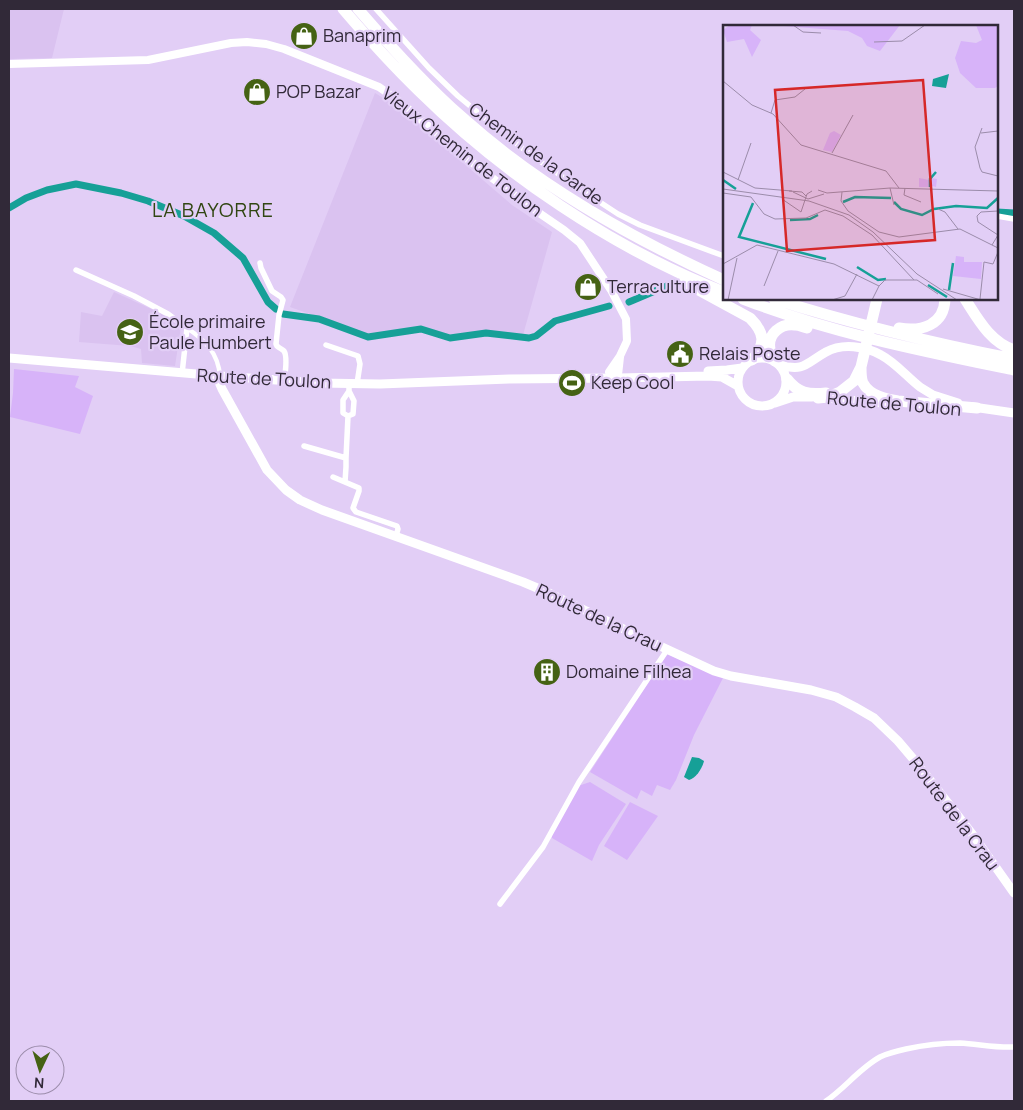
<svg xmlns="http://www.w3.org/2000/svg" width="1023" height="1110" font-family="Manrope,sans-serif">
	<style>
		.built { fill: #dac2f0 }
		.green { fill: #d7b3f9 }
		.water { fill: #16a097 }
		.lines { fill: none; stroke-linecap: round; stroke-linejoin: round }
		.stream { stroke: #16a097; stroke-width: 2 }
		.canal { stroke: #16a097; stroke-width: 7 }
		.pedestrian { stroke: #fff; stroke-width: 4.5 }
		.minor { stroke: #fff; stroke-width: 5.5 }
		.tertiary { stroke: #fff; stroke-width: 8 }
		.secondary { stroke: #fff; stroke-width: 9 }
		.primary { stroke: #fff; stroke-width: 9 }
		.motorway { stroke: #fff; stroke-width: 11 }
		.labels { text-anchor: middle; stroke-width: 4.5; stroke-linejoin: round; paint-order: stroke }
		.poi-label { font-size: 18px; fill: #312938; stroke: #e2cef6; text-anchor: start }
		.street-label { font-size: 18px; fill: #312938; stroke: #e2cef6 }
		.quarter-label { font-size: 20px; letter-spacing: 1px; fill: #314612; stroke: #e2cef6 }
		.inset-river { fill: none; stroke: #16a097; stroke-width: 2.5 }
		.inset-road { fill: none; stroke: #9b8caa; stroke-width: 1 }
		.view { fill: #d62828; fill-opacity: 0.15; stroke: #d62828; stroke-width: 2.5 }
		.inset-edge { fill: none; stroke: #312938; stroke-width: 2.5 }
	</style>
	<rect width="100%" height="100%" fill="#e2cef6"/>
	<path class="built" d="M 9,9 L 64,9 L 52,58 L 9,59 Z
		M 375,93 L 398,107 L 512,205 L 552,232 L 523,335 L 486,331 L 448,335 L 421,327 L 369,335 L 290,307 Z
		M 114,292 L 160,313 L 181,327 L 175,366 L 142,363 L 141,349 L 130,346 L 79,342 L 81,312 L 102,316 Z"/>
	<path class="green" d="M 14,369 L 79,376 L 75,387 L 93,396 L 80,434 L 10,417 L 13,393 Z
		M 667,654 L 723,678 L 694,735 L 676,780 L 670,790 L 657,785 L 652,796 L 641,790 L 637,799 L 590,772 Z
		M 590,782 L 626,804 L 599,845 L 592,861 L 552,838 L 552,835 L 578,786 Z
		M 630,802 L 658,816 L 627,860 L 604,846 Z"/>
	<path class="water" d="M 692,757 L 699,758 L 704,761 C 702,769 696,778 689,780 L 684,777 Z"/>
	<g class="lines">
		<path class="stream" d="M 9,366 L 9,398"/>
		<path class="canal" d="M 9,208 L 26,198 L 47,190 L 76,184 L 121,193 L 148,201 L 184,216 L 214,233 L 243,258 L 268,302 L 276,309
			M 997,212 L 1014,213
			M 629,302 L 674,283
			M 283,314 L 319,319 L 368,337 L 421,329 L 450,338 L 486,333 L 529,338 L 536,336 L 555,321 L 609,306"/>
		<path class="pedestrian" d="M 187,328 C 206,341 218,353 220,376"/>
		<path class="minor" d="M 376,9 L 429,68 L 458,96 L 504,134 L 534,157 L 589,195 L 618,214 L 640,225 L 724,256
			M 997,216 L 1014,219
			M 260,263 L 261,268 L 272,291 L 281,297 L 283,300 L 279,315 L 276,344 L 277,346 C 279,348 282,349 284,351 C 288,357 285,375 284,382
			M 76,270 L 134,296 L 168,314 L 187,328 L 182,374
			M 326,345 L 358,356 L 360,364 L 357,384
			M 348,416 L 343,413 L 343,400 L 349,391 L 349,384
			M 348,416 L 353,414 L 354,401 L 349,391
			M 304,446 L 346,458
			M 333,477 L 359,488 L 359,491 L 353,508 L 356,512 L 397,526 L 398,529 L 396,536
			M 345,482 L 346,467 L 346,458 L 348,416
			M 500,904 L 543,847 L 579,782 L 667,650
			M 826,1101 C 845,1088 860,1068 880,1057 C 888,1053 897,1051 906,1049 C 924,1045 942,1043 960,1043 C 978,1044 996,1048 1014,1047"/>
		<path class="tertiary" d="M 9,64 L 148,60 L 231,43 L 247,42 L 266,44 L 284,49 L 379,87 L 399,101 L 465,157 L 526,204 L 564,230 L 580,243 L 611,290 L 626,319 L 627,341 L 620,356 L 609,372 L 610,375 L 617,378
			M 610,376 L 618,375 L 620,357"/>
		<path class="secondary" d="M738 382a24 24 0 1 1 48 0a24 24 0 1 1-48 0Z
			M 780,365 C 805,372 806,363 826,352 C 842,343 865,346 881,355 C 896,363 907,377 920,387 L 933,395 L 958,403
			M 708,371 L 727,370 L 742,368
			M 220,376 L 320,383 L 380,384 L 509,379 L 619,378 L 708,376 L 722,377 L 738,386
			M 825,398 L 894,404
			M 775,403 L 793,397 L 812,397
			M 973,407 L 1014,413"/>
		<path class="primary" d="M 9,358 L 220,376 L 219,382 L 222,389 L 267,470 L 286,490 L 300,500 L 322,510 L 523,582 L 549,593 L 634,634 L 714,671 L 731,676 L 811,690 L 836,697 L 855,707 L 874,718 L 898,741 L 915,761 L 973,835 L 1014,893"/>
		<path class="motorway" d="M 343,9 C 367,37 391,64 418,90 C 503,174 612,248 724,292
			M 358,9 C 391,47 425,85 463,118 C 540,187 631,238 724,280
			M 682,281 L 750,318 C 765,333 766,344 752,360
			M 743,299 C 831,333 922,351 1014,370
			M 774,299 C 853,324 933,343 1014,359
			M 965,299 C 978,319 990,342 1014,350
			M 899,328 C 922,332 944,325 945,299
			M 775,361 C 773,357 771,353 770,349 C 767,334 781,323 795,325 C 799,325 803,327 807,328
			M 861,367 C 861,372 861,379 863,383 C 870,396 886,399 898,401 L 977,408
			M 787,379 C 798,393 808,395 826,393
			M 818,398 L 828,397 L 840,392 L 854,381 L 861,367 L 877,299"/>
	</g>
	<defs>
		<g id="shop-disc" transform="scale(1.4375)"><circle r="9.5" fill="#456214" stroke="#e2cef6"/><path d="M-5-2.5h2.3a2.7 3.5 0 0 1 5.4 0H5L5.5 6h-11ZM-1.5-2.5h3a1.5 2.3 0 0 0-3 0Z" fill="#fff"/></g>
		<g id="school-disc" transform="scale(1.4375)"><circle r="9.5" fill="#456214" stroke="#e2cef6"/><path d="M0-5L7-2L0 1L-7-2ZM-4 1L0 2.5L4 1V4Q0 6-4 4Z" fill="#fff"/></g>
		<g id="civic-disc" transform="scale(1.4375)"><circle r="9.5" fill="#456214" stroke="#e2cef6"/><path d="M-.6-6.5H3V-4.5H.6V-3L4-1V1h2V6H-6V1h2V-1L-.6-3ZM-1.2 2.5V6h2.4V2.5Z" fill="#fff"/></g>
		<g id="stadium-disc" transform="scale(1.4375)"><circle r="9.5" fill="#456214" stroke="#e2cef6"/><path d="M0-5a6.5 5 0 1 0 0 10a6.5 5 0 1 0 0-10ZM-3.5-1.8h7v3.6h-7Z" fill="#fff"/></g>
		<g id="building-disc" transform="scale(1.4375)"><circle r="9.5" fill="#456214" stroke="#e2cef6"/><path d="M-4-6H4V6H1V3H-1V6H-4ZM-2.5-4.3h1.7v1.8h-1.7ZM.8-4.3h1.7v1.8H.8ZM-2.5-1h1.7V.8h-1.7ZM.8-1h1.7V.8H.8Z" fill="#fff"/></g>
	</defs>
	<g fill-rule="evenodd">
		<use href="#shop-disc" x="304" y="36"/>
		<use href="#shop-disc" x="257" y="92"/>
		<use href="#shop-disc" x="588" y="287"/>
		<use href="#school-disc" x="130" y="332"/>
		<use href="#civic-disc" x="680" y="354"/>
		<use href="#stadium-disc" x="572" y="383"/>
		<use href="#building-disc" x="547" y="672"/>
	</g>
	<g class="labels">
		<g class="poi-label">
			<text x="323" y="42">Banaprim</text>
			<text x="276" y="98">POP Bazar</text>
			<text x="607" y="293">Terraculture</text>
			<text x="149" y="328">École primaire<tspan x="149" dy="21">Paule Humbert</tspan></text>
			<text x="699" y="360">Relais Poste</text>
			<text x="591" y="389">Keep Cool</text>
			<text x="566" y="678">Domaine Filhea</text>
		</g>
		<g class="street-label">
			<text transform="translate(462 152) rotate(38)" y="6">Vieux Chemin de Toulon</text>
			<text transform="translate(536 154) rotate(36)" y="6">Chemin de la Garde</text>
			<text transform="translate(264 379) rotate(3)" y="6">Route de Toulon</text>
			<text transform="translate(894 404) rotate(5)" y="6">Route de Toulon</text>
			<text transform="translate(599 618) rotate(25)" y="6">Route de la Crau</text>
			<text transform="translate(954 814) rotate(53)" y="6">Route de la Crau</text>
		</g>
		<g class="quarter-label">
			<text x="213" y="217">LA BAYORRE</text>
		</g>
	</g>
	<g transform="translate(723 25)">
		<rect width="275" height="275" fill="#e2cef6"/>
		<path d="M 7,0 L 29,0 L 27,5 L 38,15 L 29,32 L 21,14 L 4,17 L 0,5 ZM 48,0 L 177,0 L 157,26 L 144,21 L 139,13 L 125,6 ZM 253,0 L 275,0 L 275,61 L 272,63 L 253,63 L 237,48 L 232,33 L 238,16 L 253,18 L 259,15 ZM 111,106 L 118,110 L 109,127 L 100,125 L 107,108 ZM 196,153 L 206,155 L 206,158 L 208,153 L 214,154 L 213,162 L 206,160 L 206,162 L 196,162 ZM 233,231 L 241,232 L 241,237 L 259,237 L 258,254 L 230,251 Z" fill="#d7b3f9"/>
		<path d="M 226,49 L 223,63 L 209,61 L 210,54 Z" fill="#16a097"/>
		<path class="inset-river" d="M 0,155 L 13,164M 207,162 L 207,154 L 213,147M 120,177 L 132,172 L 168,173M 171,177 L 178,184 L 199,190 L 211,184 L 233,181 L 264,183 L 275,173M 30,178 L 16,212 L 103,234M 67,195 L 87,194 L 95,190M 134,242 L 155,255 L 163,254M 205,260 L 224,272M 226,265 L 230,238"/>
		<path class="inset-road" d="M 70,0 L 80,7 L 98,8M 151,17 L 179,16 L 202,0M 0,56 L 29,80 L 50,89 L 78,120 L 163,146 L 176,163M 48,88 L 52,75 L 72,72 L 82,64M 259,103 L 252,122 L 257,143 L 259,147 L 275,151M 258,108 L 275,106M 109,128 L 130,90M 0,147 L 32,163 L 69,166M 15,155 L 28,118M 167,163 L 171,180M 182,163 L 181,170 L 198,177M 0,164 L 86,176 L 126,190 L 150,207 L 194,249 L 234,275M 95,165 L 104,168 L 167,163 L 275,166M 66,166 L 79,167 L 83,171M 70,167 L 85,174 L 101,169M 119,167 L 118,176 L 125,186 L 156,207 L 176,212 L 237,204 L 275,223M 0,168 L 28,172 L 41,189 L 52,194 L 83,193 L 102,185 L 120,191 L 149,210 L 191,255M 59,174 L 78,187 L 84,169 L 89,166M 215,184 L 222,187 L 235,204M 269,220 L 275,210 L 255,197 L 254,191 L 258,187 L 275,186M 0,239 L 34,220 L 111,239 L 156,261 L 162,255 L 194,255 L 215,269M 41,261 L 55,226M 220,264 L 258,275M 257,274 L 261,237 L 270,239 L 275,227M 5,275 L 14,233M 109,275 L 122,271 L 134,249M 149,275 L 156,261"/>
		<path class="view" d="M 200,55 L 212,215 L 64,226 L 52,65 Z"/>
		<rect width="275" height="275" class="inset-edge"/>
	</g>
	<rect width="1023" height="1110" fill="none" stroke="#312938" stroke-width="20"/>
	<g transform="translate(40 1070) rotate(184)"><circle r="24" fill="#e2cef6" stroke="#9b8caa"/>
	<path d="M0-4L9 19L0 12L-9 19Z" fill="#456214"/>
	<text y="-8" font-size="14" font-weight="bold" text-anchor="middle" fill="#312938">N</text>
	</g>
</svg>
